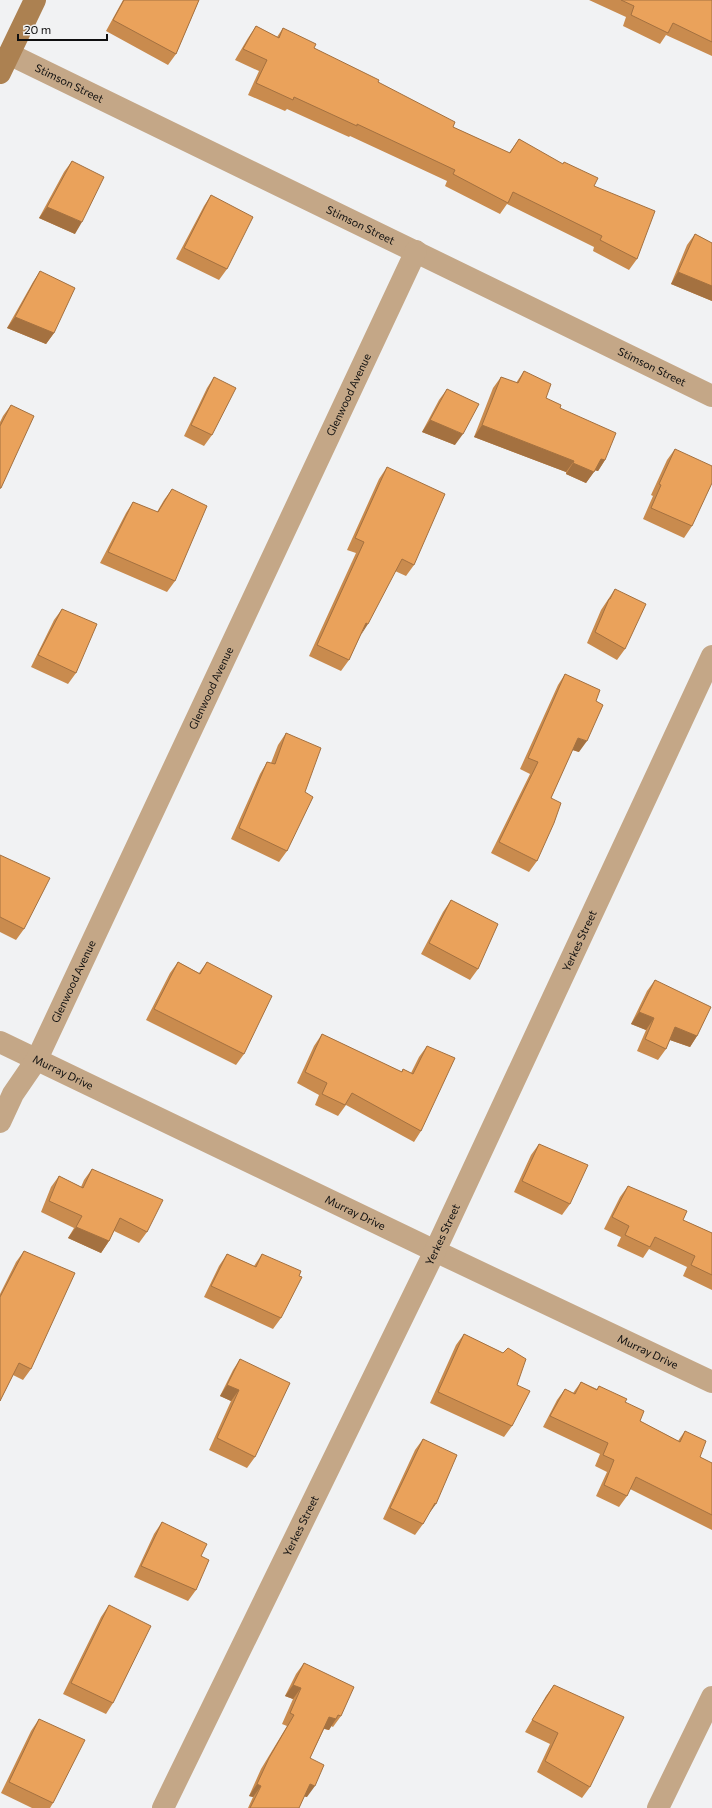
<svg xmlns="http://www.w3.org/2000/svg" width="712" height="1808" font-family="Commissioner,sans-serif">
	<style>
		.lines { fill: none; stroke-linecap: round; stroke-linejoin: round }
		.street { stroke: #c4a787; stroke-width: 22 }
		.secondary { stroke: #ac8151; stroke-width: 22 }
		.wall { fill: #c98b4e }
		.shaded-wall { fill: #a47140 }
		.building { fill: #eaa25b; stroke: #a47140 }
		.labels { text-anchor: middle; stroke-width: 3; stroke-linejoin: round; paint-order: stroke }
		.street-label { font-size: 11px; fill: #0f0f0f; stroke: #f1f2f3 }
	</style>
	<rect width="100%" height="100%" fill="#f1f2f3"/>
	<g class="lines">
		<g class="street">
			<path id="s1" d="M 9,54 L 712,396"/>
			<path id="s2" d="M 0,1042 L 435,1251 L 712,1382"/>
			<path id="s3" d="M 0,1122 L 13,1094 L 37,1059 L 416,251"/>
			<path id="s4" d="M 163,1808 L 435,1251 L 712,656"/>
			<path d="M 658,1808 L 712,1697"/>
		</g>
		<path class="secondary" d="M 0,73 L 35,0"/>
	</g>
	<path class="wall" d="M 123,0 L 199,0 L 176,54 L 168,65 L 106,31 Z
		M 589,0 L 712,0 L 712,56 L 666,35 L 660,44 L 623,26 L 626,17 Z
		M 256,26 L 277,37 L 283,28 L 314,48 L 378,82 L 453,127 L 509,153 L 519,139 L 594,186 L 637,259 L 629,270 L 593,251 L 594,247 L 507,204 L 500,214 L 445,186 L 447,181 L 350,136 L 349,137 L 287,109 L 285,111 L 248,95 L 259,71 L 235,60 L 248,38 Z
		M 72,161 L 75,234 L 39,218 L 64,172 Z
		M 211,195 L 227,269 L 219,280 L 176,259 L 204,206 Z
		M 695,234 L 712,243 L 712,301 L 671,284 L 687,245 Z
		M 40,271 L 54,333 L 46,344 L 7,328 L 33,282 Z
		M 524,371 L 546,398 L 560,408 L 605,460 L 598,471 L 595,470 L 586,483 L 566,474 L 566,472 L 474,437 L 493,388 L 501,377 L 516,383 Z
		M 214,377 L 212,435 L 204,446 L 184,436 L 207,388 Z
		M 447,389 L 455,445 L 422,432 L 439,400 Z
		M 11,405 L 1,488 L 0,489 L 0,422 L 3,416 Z
		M 675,449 L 692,526 L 684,538 L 643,519 L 653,496 L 651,495 L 667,460 Z
		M 387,467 L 414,565 L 406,576 L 395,571 L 361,634 L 349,660 L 341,671 L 309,656 L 356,553 L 347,550 L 379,479 Z
		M 172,489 L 175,581 L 167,592 L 100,563 L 126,513 L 133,502 L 157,512 L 164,500 Z
		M 615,589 L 625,649 L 617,660 L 587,643 L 601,610 Z
		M 62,609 L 76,673 L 68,684 L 31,667 L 54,620 Z
		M 565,674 L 579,752 L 572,750 L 551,798 L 537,861 L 529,872 L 491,853 L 530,774 L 520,769 L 558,685 Z
		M 286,733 L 305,792 L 287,851 L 279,862 L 231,839 L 260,774 L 267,762 L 271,763 L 278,745 Z
		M 0,855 L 24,929 L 16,940 L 0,932 Z
		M 451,900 L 478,969 L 470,980 L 421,954 L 443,912 Z
		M 178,962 L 199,973 L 207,962 L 244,1054 L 236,1065 L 146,1020 L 170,973 Z
		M 655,980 L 697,1036 L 690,1047 L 670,1040 L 666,1049 L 658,1060 L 637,1051 L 646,1030 L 631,1024 L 647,991 Z
		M 322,1034 L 401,1072 L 403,1069 L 411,1073 L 419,1057 L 427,1046 L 421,1131 L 414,1142 L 346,1105 L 338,1116 L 315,1105 L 319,1095 L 297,1083 L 314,1046 Z
		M 539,1144 L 570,1204 L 562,1215 L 514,1192 L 531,1155 Z
		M 92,1169 L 147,1232 L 139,1243 L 114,1231 L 109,1241 L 101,1253 L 68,1238 L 74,1228 L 41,1212 L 51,1187 L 59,1176 L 81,1187 L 84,1180 Z
		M 628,1186 L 683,1220 L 712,1233 L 712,1290 L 683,1276 L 687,1267 L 649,1249 L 643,1258 L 617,1246 L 621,1237 L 604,1229 L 620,1197 Z
		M 24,1251 L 31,1369 L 23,1380 L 13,1375 L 0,1401 L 0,1294 L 16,1262 Z
		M 227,1254 L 254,1266 L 262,1254 L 281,1318 L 273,1329 L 204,1297 L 219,1266 Z
		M 464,1334 L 503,1353 L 517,1385 L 512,1426 L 504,1437 L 430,1403 L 456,1345 Z
		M 240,1359 L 255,1457 L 247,1468 L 209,1450 L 231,1401 L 220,1396 L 233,1370 Z
		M 581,1382 L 597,1389 L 599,1386 L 625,1402 L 640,1421 L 678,1441 L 685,1431 L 700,1457 L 712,1463 L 712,1530 L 630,1489 L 627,1496 L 619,1507 L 596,1496 L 607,1472 L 595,1466 L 600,1454 L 543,1427 L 557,1400 L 565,1389 L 573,1393 Z
		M 423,1439 L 428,1515 L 423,1524 L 415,1535 L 383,1519 L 415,1450 Z
		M 162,1522 L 201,1556 L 196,1590 L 188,1601 L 134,1577 L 154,1534 Z
		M 109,1605 L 113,1703 L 106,1714 L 63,1694 L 101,1617 Z
		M 304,1663 L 341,1716 L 333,1727 L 331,1726 L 329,1730 L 324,1729 L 310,1758 L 307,1797 L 304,1796 L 299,1808 L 248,1808 L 253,1797 L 249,1796 L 261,1769 L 287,1726 L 282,1724 L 293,1699 L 285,1696 L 296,1674 Z
		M 554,1685 L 590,1787 L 582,1798 L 537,1772 L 550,1744 L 525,1732 L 546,1696 Z
		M 39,1719 L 53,1803 L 50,1808 L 32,1808 L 1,1793 L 31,1731 Z"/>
	<path class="shaded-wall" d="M 47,207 L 82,222 L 75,234 L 39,218 Z
		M 678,272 L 712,286 L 712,301 L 671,284 Z
		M 15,317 L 54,333 L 46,344 L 7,328 Z
		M 430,420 L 463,434 L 455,445 L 422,432 Z
		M 482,425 L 574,461 L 566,472 L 474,437 Z
		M 601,459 L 605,460 L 598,471 L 593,470 Z
		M 573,463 L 594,472 L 586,483 L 566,474 Z
		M 366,623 L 368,624 L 361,635 Z
		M 578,738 L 587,741 L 579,752 L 570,749 Z
		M 639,1012 L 654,1018 L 646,1030 L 631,1024 Z
		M 675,1027 L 697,1036 L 690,1047 L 667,1039 Z
		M 76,1227 L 109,1241 L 101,1253 L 68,1238 Z
		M 227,1385 L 239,1390 L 231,1401 L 220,1396 Z
		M 435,1503 L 436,1504 L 428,1515 Z
		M 293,1685 L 301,1688 L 293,1699 L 285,1696 Z
		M 329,1717 L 336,1719 L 329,1730 L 322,1728 Z
		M 257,1784 L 261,1786 L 253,1797 L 249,1796 Z
		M 310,1784 L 315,1786 L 307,1797 L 302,1796 Z"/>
	<path class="building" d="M 124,0 L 199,0 L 176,54 L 113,20 Z
		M 621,0 L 712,0 L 712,42 L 673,23 L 668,33 L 631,15 L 634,6 Z
		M 256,26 L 279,38 L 283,28 L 316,44 L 314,48 L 379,80 L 378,82 L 455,122 L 453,127 L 510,153 L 519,139 L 563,164 L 564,162 L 598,178 L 594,186 L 655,211 L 637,259 L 600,240 L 602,236 L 513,192 L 508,203 L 453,174 L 455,170 L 357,124 L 357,126 L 294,97 L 293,100 L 256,83 L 267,60 L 243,49 Z
		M 72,161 L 104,177 L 82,222 L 47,207 Z
		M 211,195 L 253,217 L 227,269 L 184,248 Z
		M 695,234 L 712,243 L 712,286 L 678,272 Z
		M 40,271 L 75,288 L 54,333 L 15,317 Z
		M 524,371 L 551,384 L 546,398 L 561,405 L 560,408 L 616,433 L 605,460 L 601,459 L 594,472 L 573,463 L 574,461 L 482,425 L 501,377 L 518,383 Z
		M 214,377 L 236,388 L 212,435 L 191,425 Z
		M 447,389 L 479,404 L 463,434 L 430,420 Z
		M 11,405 L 34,416 L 1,488 L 0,488 L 0,426 Z
		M 675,449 L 712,466 L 712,483 L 692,526 L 651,508 L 661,485 L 659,484 Z
		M 387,467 L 445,494 L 414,565 L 402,559 L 368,624 L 366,623 L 349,660 L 317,645 L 364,542 L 355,538 Z
		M 172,489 L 207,506 L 175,581 L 108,552 L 133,502 L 158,512 Z
		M 615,589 L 646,604 L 625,649 L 595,632 L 609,599 L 610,599 Z
		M 62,609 L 97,624 L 76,673 L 38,655 Z
		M 565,674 L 600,690 L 596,701 L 603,705 L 587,741 L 578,738 L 551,798 L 561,803 L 554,823 L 537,861 L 499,842 L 538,762 L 528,758 Z
		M 286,733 L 321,748 L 305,792 L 313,797 L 287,851 L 239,828 L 267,762 L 275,764 Z
		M 0,855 L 50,878 L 24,929 L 0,917 Z
		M 451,900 L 498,924 L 478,969 L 429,943 Z
		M 178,962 L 200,974 L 207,962 L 272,996 L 244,1054 L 154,1009 Z
		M 655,980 L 711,1007 L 697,1036 L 675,1027 L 666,1049 L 645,1039 L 654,1018 L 639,1012 Z
		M 322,1034 L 402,1072 L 403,1069 L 413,1074 L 427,1046 L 455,1058 L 421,1131 L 352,1093 L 345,1105 L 322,1094 L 327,1083 L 305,1072 Z
		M 539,1144 L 588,1165 L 570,1204 L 522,1181 Z
		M 92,1169 L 163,1200 L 147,1232 L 120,1218 L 109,1241 L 76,1227 L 82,1216 L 49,1201 L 59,1176 L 83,1188 Z
		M 628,1186 L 687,1211 L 683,1220 L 712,1233 L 712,1275 L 691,1265 L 695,1256 L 655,1237 L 650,1247 L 625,1235 L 629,1226 L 612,1217 Z
		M 24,1251 L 75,1273 L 31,1369 L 19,1363 L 0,1401 L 0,1297 Z
		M 227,1254 L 256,1267 L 262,1254 L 301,1271 L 299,1276 L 302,1277 L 281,1318 L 211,1286 Z
		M 464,1334 L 503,1353 L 508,1348 L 526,1359 L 517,1385 L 530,1391 L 512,1426 L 438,1392 Z
		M 240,1359 L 290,1383 L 255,1457 L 217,1438 L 239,1390 L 227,1385 Z
		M 581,1382 L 597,1390 L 599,1386 L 627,1399 L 625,1402 L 644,1411 L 640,1421 L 680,1442 L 685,1431 L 706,1441 L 700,1457 L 712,1463 L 712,1515 L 636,1477 L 627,1496 L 604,1485 L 614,1460 L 603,1455 L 608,1443 L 550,1416 L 565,1389 L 575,1394 Z
		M 423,1439 L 457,1455 L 436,1504 L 435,1503 L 423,1524 L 390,1508 Z
		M 162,1522 L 207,1544 L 201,1556 L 209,1560 L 196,1590 L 141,1566 Z
		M 109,1605 L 151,1626 L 113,1703 L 71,1683 Z
		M 304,1663 L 354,1687 L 341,1716 L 338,1715 L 336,1719 L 329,1717 L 310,1758 L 324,1765 L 315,1786 L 310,1784 L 299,1808 L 250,1808 L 261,1786 L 257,1784 L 269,1758 L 294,1715 L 290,1713 L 301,1688 L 293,1685 Z
		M 554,1685 L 624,1717 L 590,1787 L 545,1761 L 558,1733 L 532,1720 Z
		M 39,1719 L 85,1740 L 53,1803 L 9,1782 Z"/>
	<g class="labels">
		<g class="street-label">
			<text dy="4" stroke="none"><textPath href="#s1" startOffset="67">Stimson Street</textPath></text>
			<text dy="4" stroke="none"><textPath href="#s1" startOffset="391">Stimson Street</textPath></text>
			<text dy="4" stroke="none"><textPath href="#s1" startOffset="715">Stimson Street</textPath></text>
			<text dy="4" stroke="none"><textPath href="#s3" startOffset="807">Glenwood Avenue</textPath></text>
			<text dy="4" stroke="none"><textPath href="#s3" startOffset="483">Glenwood Avenue</textPath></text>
			<text dy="4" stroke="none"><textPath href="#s4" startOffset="962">Yerkes Street</textPath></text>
			<text dy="4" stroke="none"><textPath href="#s3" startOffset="159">Glenwood Avenue</textPath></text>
			<text dy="4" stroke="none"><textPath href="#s2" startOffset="70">Murray Drive</textPath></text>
			<text dy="4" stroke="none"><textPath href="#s2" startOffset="394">Murray Drive</textPath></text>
			<text dy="4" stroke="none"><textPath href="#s4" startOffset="638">Yerkes Street</textPath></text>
			<text dy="4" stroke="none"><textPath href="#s2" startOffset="718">Murray Drive</textPath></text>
			<text dy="4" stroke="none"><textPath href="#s4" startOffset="314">Yerkes Street</textPath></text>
		</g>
	</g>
	<path d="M18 34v6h89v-6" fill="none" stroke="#0f0f0f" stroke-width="2"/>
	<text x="24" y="34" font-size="12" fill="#0f0f0f" stroke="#f1f2f3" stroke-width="3" paint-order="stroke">20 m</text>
</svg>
